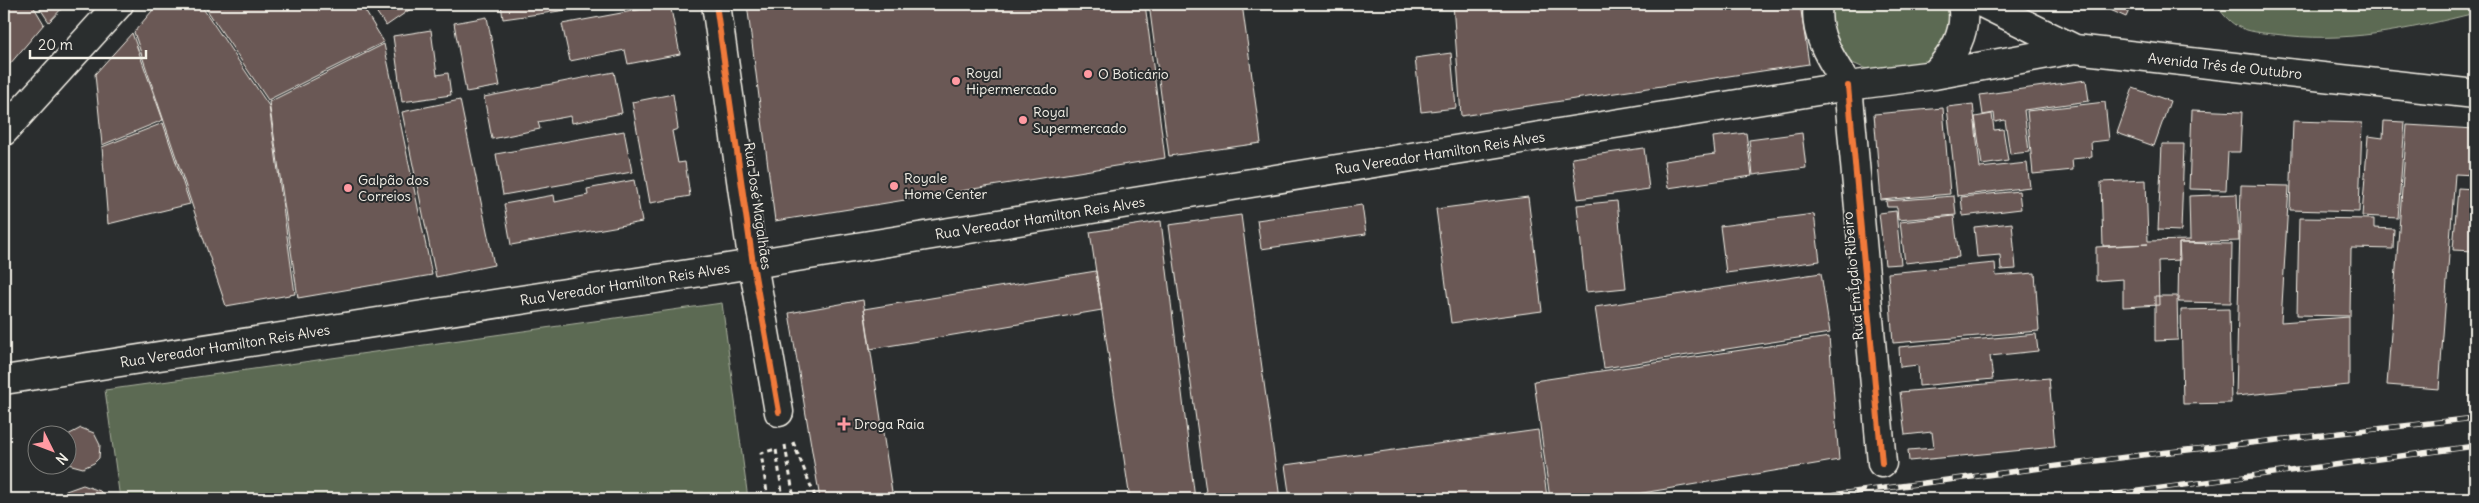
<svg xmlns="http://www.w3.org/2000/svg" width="2479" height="503" font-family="Delius,sans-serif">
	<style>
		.green { fill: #5b6a52; stroke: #a8ae9d }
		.building { fill: #6b5855; stroke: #f4f1e8 }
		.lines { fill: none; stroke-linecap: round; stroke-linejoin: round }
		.street-casing { stroke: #f4f1e8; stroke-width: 31 }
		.secondary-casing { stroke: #f4f1e8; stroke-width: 31 }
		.path { stroke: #f4f1e8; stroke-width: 3; stroke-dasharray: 5 4; stroke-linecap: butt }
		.street { stroke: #2a2d2e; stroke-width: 28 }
		.secondary { stroke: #2a2d2e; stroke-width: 28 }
		.rail-casing { stroke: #f4f1e8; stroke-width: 5.5 }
		.rail { stroke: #2a2d2e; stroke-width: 4; stroke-dasharray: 11; stroke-linecap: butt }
		.cycleway-casing { stroke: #2a2d2e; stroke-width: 9 }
		.cycleway { stroke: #f17a3a; stroke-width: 6 }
		.poi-dot { fill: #ff9aa2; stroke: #2a2d2e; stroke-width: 2 }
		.labels { text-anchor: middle; stroke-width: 4; stroke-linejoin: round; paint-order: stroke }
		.street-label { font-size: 14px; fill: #f4f1e8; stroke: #2a2d2e }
		.poi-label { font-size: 14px; fill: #f4f1e8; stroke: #2a2d2e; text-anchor: start }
	</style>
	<rect width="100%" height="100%" fill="#2a2d2e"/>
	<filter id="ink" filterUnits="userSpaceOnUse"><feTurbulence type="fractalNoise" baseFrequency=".02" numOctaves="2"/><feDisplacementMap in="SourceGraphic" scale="10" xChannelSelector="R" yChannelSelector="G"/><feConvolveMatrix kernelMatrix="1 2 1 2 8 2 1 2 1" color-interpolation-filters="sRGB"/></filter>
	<g filter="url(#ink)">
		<path class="green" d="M 1829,4 L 1944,4 C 1959,26 1942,44 1931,64 L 1873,72 L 1848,61 L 1831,30 Z
			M 2216,4 L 2475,4 L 2475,13 C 2406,30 2346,44 2274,34 C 2262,33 2248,32 2237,26 C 2228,21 2221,12 2216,4 Z
			M 722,303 L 748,499 L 120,499 L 105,390 Z"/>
		<path class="building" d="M 4,4 L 32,4 L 44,24 L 4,71 Z
			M 37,4 L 66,4 L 49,22 Z
			M 158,4 L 200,4 L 269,106 L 295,294 L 226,306 L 134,32 Z
			M 203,4 L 361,4 L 384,42 L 268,100 Z
			M 371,4 L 418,4 L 386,26 Z
			M 501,4 L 580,4 L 581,8 L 503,19 Z
			M 670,4 L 680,54 L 628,64 L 625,50 L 570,61 L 562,24 Z
			M 747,4 L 1145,4 L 1165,158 L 775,221 Z
			M 1149,4 L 1242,4 L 1261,143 L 1169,156 Z
			M 1453,4 L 1800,4 L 1809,64 L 1461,116 Z
			M 2097,4 L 2132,4 L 2126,17 Z
			M 487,17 L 500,86 L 466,92 L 454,23 Z
			M 431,30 L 437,75 L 448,73 L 451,95 L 402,102 L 393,36 Z
			M 132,33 L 163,120 L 102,145 L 95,74 Z
			M 384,44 L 432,275 L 298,298 L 269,102 Z
			M 1451,53 L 1456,108 L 1421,112 L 1415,58 Z
			M 614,72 L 622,113 L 572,123 L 571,116 L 538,122 L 540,129 L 492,139 L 484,97 Z
			M 2086,80 L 2089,101 L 2024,110 L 2029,152 L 2010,154 L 2005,120 L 1995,122 L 1994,113 L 1983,115 L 1980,95 Z
			M 2133,88 L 2170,101 L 2154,146 L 2117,133 Z
			M 673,94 L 678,129 L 672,131 L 678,163 L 685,162 L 690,196 L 650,203 L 632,102 Z
			M 460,100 L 494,265 L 436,277 L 402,112 Z
			M 2105,102 L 2109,140 L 2091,142 L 2092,157 L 2072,159 L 2073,170 L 2033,174 L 2027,111 Z
			M 1973,104 L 1980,168 L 2027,163 L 2030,187 L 1957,196 L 1947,107 Z
			M 1943,108 L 1950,194 L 1881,200 L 1874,114 Z
			M 2192,110 L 2242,112 L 2240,152 L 2228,152 L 2226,190 L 2189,189 Z
			M 1992,114 L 1994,130 L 2003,129 L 2008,161 L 1982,165 L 1975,117 Z
			M 2293,121 L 2362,123 L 2359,212 L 2290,210 Z
			M 2384,121 L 2405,122 L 2398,218 L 2362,216 L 2368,136 L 2383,138 Z
			M 163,123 L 190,204 L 108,224 L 102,147 Z
			M 2407,125 L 2475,129 L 2475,175 L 2455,174 L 2439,389 L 2387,385 Z
			M 624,131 L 632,172 L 503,195 L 496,154 Z
			M 1746,133 L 1752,176 L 1668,188 L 1664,161 L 1715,154 L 1713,137 Z
			M 1802,133 L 1806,168 L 1753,175 L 1749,140 Z
			M 2162,144 L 2184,144 L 2181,231 L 2158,230 Z
			M 1644,148 L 1649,189 L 1578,199 L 1572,158 Z
			M 634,180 L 642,222 L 511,245 L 504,204 L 554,195 L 555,202 L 588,195 L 587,189 Z
			M 2146,180 L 2148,241 L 2190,240 L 2189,196 L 2237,194 L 2239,241 L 2179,243 L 2180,260 L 2158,261 L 2159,305 L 2123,307 L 2123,279 L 2096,281 L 2096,247 L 2148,244 L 2103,246 L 2101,182 Z
			M 2241,185 L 2289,186 L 2281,322 L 2349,317 L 2349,385 L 2236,396 Z
			M 2458,188 L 2475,189 L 2475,251 L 2453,250 Z
			M 2019,191 L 2021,209 L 1963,216 L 1961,197 Z
			M 1954,196 L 1956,215 L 1898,220 L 1897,207 L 1887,207 L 1886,201 Z
			M 1528,197 L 1542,311 L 1451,323 L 1436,209 Z
			M 1617,201 L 1626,288 L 1586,292 L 1577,205 Z
			M 1362,205 L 1366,234 L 1261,249 L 1257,220 Z
			M 1896,211 L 1901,264 L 1885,265 L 1879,213 Z
			M 1814,214 L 1820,261 L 1726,273 L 1720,226 Z
			M 1241,215 L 1280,499 L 1207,499 L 1169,225 Z
			M 1954,216 L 1959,257 L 1905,263 L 1900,222 Z
			M 2299,218 L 2374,219 L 2374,228 L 2394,229 L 2393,249 L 2351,248 L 2350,316 L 2297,315 Z
			M 1161,221 L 1195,499 L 1130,499 L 1090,232 Z
			M 2012,223 L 2016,269 L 2001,270 L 2000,255 L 1977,257 L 1974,227 Z
			M 2179,243 L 2232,244 L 2231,303 L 2178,302 Z
			M 1995,263 L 1996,276 L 2035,273 L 2039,331 L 1893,343 L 1888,273 Z
			M 1096,271 L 1102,310 L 870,349 L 864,309 Z
			M 1821,273 L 1830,333 L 1604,368 L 1595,307 Z
			M 2155,296 L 2177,296 L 2178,340 L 2155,341 Z
			M 863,300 L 893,499 L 820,499 L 789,313 Z
			M 2229,309 L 2231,403 L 2183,404 L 2181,310 Z
			M 2036,334 L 2038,351 L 1990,356 L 1993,379 L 1919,386 L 1918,365 L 1900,367 L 1899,347 Z
			M 1829,337 L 1839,460 L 1607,499 L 1550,499 L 1534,381 Z
			M 2049,378 L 2055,447 L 1909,461 L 1908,450 L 1934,448 L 1932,432 L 1905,435 L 1900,392 Z
			M 81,428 L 94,433 L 100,445 L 99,458 L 94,463 L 83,468 L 68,464 L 68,436 L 66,436 Z
			M 1538,430 L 1547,497 L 1531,499 L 1290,499 L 1285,465 Z
			M 83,485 L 100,491 L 107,499 L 59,499 L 66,491 Z"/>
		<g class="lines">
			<g class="street-casing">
				<path id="street" d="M 716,4 L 753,264 L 779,412
					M 1848,86 L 1882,463"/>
			</g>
			<g class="secondary-casing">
				<path id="secondary" d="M 1818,4 C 1813,35 1833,62 1848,86
					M 1984,4 L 2075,49 L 2475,94
					M 1934,75 C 1953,55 1968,33 1962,4
					M 4,131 L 119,4
					M 4,380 L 753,264 L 1848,86 L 1934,75 L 2075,49"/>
			</g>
			<path class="path" d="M 793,442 L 816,499
				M 785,445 L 794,499
				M 768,499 L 761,453 L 776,449 L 783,499"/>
			<use href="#street" class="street"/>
			<use href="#secondary" class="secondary"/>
			<g class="rail-casing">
				<path id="rail" d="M 1800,499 L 2142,455 L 2475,418
					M 2080,499 L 2475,446"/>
			</g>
			<use href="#rail" class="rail"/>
			<g class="cycleway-casing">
				<path id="cycleway" d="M 716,4 L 753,264 L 779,412
					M 1848,86 L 1882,463"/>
			</g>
			<use href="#cycleway" class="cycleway"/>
		</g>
	</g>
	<g class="poi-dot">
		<circle cx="1088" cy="74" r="5"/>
		<circle cx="956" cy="81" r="5"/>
		<circle cx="1023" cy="120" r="5"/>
		<circle cx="894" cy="186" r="5"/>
		<circle cx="348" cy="188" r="5"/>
		<path d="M841.5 416.5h5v5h5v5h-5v5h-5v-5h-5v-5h5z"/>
	</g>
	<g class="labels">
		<g class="street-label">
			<text transform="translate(2225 66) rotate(6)" y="5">Avenida Três de Outubro</text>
			<text transform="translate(1440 153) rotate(-9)" y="5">Rua Vereador Hamilton Reis Alves</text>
			<text transform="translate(758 206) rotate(82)" y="5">Rua José Magalhães</text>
			<text transform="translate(1040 218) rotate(-9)" y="5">Rua Vereador Hamilton Reis Alves</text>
			<text transform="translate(1853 276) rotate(-95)" y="5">Rua EmÍgdio Ribeiro</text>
			<text transform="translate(625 284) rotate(-9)" y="5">Rua Vereador Hamilton Reis Alves</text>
			<text transform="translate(225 346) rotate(-9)" y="5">Rua Vereador Hamilton Reis Alves</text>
		</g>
		<g class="poi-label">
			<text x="966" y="78">Royal<tspan x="966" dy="16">Hipermercado</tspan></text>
			<text x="1098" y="79">O Boticário</text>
			<text x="1033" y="117">Royal<tspan x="1033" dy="16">Supermercado</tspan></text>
			<text x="904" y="183">Royale<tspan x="904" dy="16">Home Center</tspan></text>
			<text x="358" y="185">Galpão dos<tspan x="358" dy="16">Correios</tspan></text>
			<text x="854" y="429">Droga Raia</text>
		</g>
	</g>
	<rect width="2479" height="503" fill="none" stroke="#2a2d2e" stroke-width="20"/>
	<rect x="10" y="10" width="2459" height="483" fill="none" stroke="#f4f1e8" stroke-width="2" filter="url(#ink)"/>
	<g transform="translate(52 450) rotate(132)"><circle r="24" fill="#2a2d2e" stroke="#7b7b78"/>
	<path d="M0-4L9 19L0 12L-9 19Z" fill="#ff9aa2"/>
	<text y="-8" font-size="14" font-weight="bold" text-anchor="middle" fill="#f4f1e8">N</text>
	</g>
	<path d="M30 50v8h116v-8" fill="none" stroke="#f4f1e8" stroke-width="2.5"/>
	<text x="38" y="50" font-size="15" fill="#f4f1e8" stroke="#2a2d2e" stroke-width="4" paint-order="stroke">20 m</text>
</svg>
